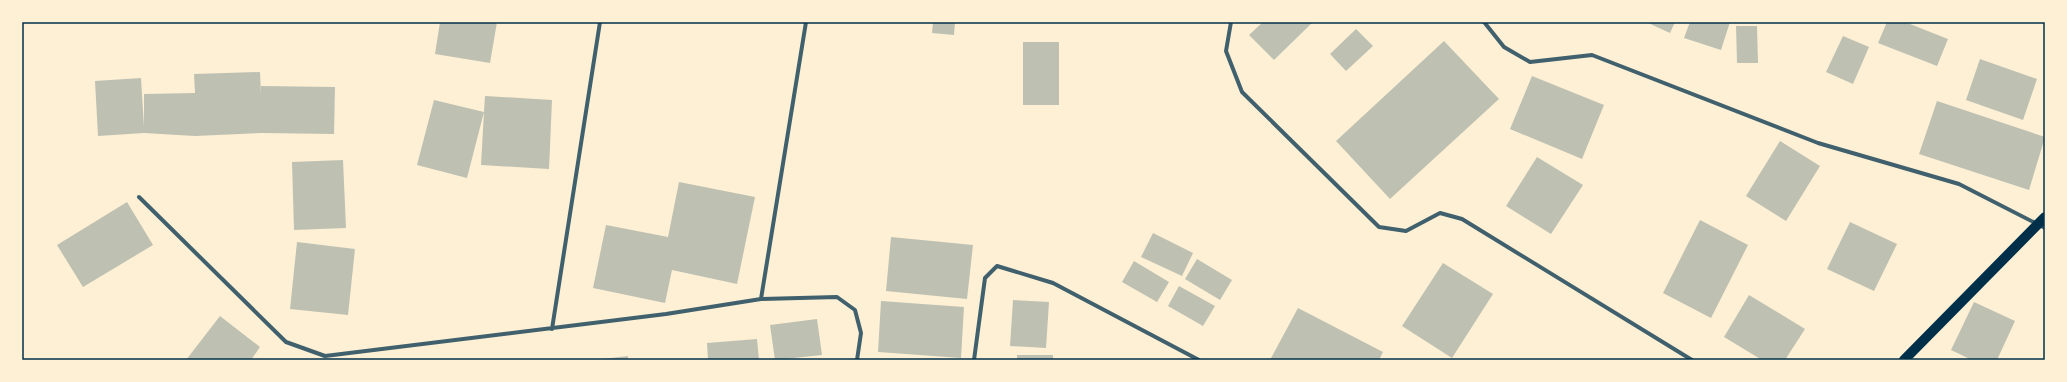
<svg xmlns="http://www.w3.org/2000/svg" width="2067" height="382" font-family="'Alegreya Sans',sans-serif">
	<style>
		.building { fill: #bec0b2 }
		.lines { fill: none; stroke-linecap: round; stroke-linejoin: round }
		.minor { stroke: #3f606c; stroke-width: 4 }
		.primary { stroke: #003049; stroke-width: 10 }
		.neatline { fill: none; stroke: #003049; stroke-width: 1.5 }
	</style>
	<rect width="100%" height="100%" fill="#fdf0d5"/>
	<path class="building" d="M 440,22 L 497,22 L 490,63 L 435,54 Z
		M 933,22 L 955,22 L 954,35 L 932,33 Z
		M 1263,22 L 1313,22 L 1274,60 L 1249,35 Z
		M 1646,22 L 1675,22 L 1670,33 Z
		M 1690,22 L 1730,22 L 1721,50 L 1684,38 Z
		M 1887,22 L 1905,22 L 1948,39 L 1937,66 L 1878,43 Z
		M 1736,26 L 1757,26 L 1758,63 L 1737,63 Z
		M 1356,29 L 1373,46 L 1346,71 L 1330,54 Z
		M 1843,36 L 1869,47 L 1853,84 L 1826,72 Z
		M 1444,41 L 1499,99 L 1390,199 L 1336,141 Z
		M 1023,42 L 1059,42 L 1059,105 L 1023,105 Z
		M 1980,59 L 2037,79 L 2023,120 L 1966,100 Z
		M 260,72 L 261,95 L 261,86 L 335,87 L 334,134 L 262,133 L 195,136 L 144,133 L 98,136 L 95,81 L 141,78 L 144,127 L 144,94 L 195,93 L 194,74 Z
		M 1532,76 L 1604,105 L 1582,159 L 1510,129 Z
		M 485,96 L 552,100 L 549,169 L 481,165 L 484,112 L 467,178 L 417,165 L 434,100 L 484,112 Z
		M 1937,101 L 2045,137 L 2029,190 L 1919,154 Z
		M 1780,141 L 1820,166 L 1786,221 L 1746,196 Z
		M 1537,157 L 1583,185 L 1551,234 L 1506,206 Z
		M 343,160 L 346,228 L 294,230 L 292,162 Z
		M 679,182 L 755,197 L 737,284 L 672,270 L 665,303 L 593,288 L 606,225 L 668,237 Z
		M 127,202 L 153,245 L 83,287 L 57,245 Z
		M 1700,220 L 1748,245 L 1711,318 L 1663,293 Z
		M 1850,222 L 1897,244 L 1874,291 L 1827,269 Z
		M 1153,233 L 1193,253 L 1182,276 L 1141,257 Z
		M 891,237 L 973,245 L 967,299 L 886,291 Z
		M 297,242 L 355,249 L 348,315 L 290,309 Z
		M 1197,259 L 1232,280 L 1220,300 L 1185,279 Z
		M 1134,261 L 1169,282 L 1157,302 L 1122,282 Z
		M 1443,263 L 1493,294 L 1452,358 L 1402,326 Z
		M 1179,286 L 1215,306 L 1203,326 L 1168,306 Z
		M 1749,295 L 1805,329 L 1785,360 L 1762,360 L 1724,337 Z
		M 1013,300 L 1049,302 L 1046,348 L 1010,346 Z
		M 881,301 L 964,307 L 961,358 L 878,352 Z
		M 1974,302 L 2015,321 L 1997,360 L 1972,360 L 1951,350 Z
		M 1298,308 L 1383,352 L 1379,360 L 1270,360 Z
		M 220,316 L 260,347 L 251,360 L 186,360 Z
		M 817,319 L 822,355 L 775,360 L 770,325 Z
		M 757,339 L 759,360 L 708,360 L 707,343 Z
		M 1017,355 L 1053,355 L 1053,360 L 1017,360 Z
		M 628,356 L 628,360 L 602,360 L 602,359 Z"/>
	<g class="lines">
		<path class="minor" d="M 1231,22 L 1226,51 L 1242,92 L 1379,227 L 1406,231 L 1440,213 L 1462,219 L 1692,360
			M 1484,22 L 1504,47 L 1530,62 L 1592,55 L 1818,143 L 1959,184 L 2045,228
			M 139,197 L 286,342 L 325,356 L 666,314 L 761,299 L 837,297 L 855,310 L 861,333 L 857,360
			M 761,299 L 806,22
			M 552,329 L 600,22
			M 974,360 L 985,278 L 997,266 L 1053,283 L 1199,360"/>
		<path class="primary" d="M 1904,360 L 2045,217"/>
	</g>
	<rect width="2067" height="382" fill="none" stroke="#fdf0d5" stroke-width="46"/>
	<rect x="23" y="23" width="2021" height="336" class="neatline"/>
</svg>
